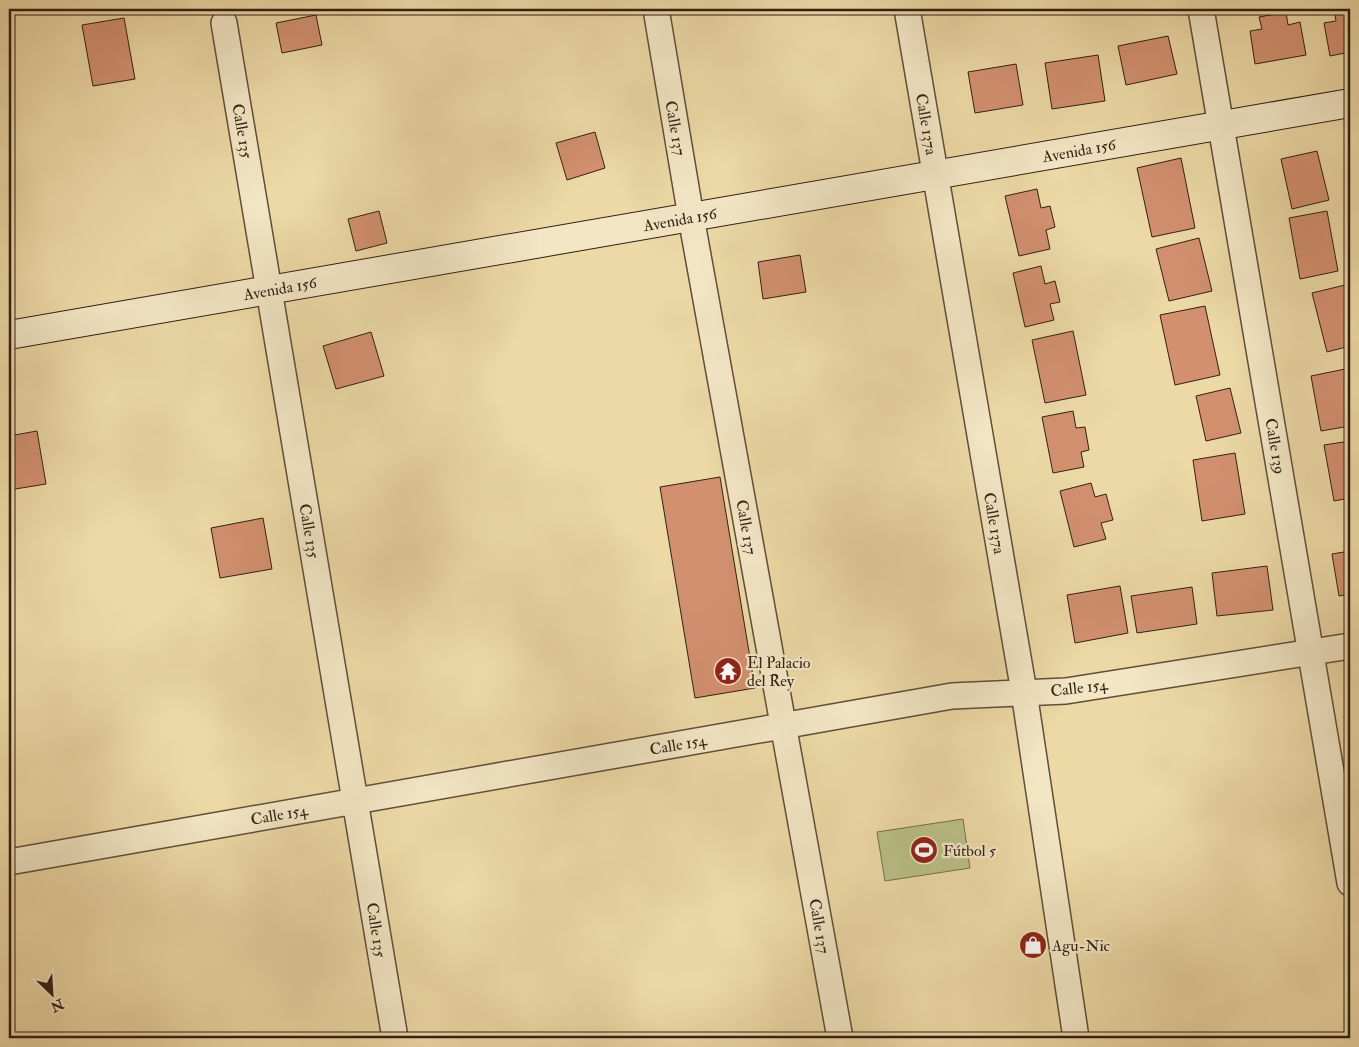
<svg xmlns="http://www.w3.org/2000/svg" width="1359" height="1047" font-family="'IM FELL Double Pica',serif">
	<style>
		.green { fill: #b9bf86; stroke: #766f4e }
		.building { fill: #d2906f; stroke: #321f15 }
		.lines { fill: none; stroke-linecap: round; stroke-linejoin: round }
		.minor-casing { stroke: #604e39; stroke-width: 28 }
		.secondary-casing { stroke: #321f15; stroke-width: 30 }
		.minor { stroke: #f3e6c5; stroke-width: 25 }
		.secondary { stroke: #f3e6c5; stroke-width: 28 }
		.labels { text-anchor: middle; stroke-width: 4.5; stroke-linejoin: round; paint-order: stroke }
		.street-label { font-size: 16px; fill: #321f15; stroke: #f3e6c5 }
		.poi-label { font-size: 16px; fill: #321f15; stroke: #f3e6c5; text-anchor: start }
	</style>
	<rect width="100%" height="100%" fill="#ecd9a6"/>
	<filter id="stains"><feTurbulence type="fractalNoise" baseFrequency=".004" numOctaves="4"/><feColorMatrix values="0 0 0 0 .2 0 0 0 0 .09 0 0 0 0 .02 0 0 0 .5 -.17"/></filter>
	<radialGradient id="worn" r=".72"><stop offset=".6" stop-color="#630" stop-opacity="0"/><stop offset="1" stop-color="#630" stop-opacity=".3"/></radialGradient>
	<path class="green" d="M 963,819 L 970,868 L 885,881 L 877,832 Z"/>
	<path class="building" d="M 1334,9 L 1350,9 L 1350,52 L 1330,56 L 1324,23 L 1336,21 Z
		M 1286,12 L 1288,25 L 1300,22 L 1306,55 L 1255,64 L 1250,31 L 1262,29 L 1259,17 Z
		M 316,15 L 322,45 L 282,53 L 276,23 Z
		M 124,18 L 135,79 L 93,86 L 82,25 Z
		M 1168,36 L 1177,74 L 1126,85 L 1118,46 Z
		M 1098,55 L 1105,101 L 1052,109 L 1045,63 Z
		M 1016,64 L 1023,105 L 975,113 L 968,72 Z
		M 595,132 L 605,168 L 567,180 L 556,143 Z
		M 1317,151 L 1329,200 L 1292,209 L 1281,159 Z
		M 1181,158 L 1195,228 L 1152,237 L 1137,168 Z
		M 1037,189 L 1041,208 L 1050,206 L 1055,227 L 1046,230 L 1050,249 L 1019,256 L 1005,196 Z
		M 379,211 L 387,243 L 356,251 L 348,219 Z
		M 1327,211 L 1338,271 L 1300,279 L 1289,218 Z
		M 1199,238 L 1212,291 L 1169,301 L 1156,249 Z
		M 800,255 L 806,292 L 763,299 L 758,262 Z
		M 1041,266 L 1045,284 L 1055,281 L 1060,302 L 1050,304 L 1054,320 L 1025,327 L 1013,273 Z
		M 1345,285 L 1350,308 L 1350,346 L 1327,352 L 1312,293 Z
		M 1205,306 L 1220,375 L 1175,385 L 1160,315 Z
		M 1073,331 L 1086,395 L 1045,403 L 1032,340 Z
		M 371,332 L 384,376 L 336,389 L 323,346 Z
		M 1350,368 L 1350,426 L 1321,431 L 1311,376 Z
		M 1230,388 L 1241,433 L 1206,441 L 1196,396 Z
		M 1073,411 L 1076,428 L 1085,427 L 1089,450 L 1081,452 L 1084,467 L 1053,473 L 1042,417 Z
		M 37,431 L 46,484 L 9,490 L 9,436 Z
		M 1350,441 L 1350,498 L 1334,501 L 1324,445 Z
		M 1235,453 L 1245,514 L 1202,521 L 1193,460 Z
		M 720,477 L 755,688 L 695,698 L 660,487 Z
		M 1091,483 L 1095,497 L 1106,494 L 1113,520 L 1101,523 L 1106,539 L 1074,547 L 1060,491 Z
		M 263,518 L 272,569 L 220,578 L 211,528 Z
		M 1350,551 L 1350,594 L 1339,596 L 1332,554 Z
		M 1267,566 L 1273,610 L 1217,616 L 1212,573 Z
		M 1120,586 L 1128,633 L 1075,643 L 1067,595 Z
		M 1192,587 L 1197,624 L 1137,633 L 1131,596 Z"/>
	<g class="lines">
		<g class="minor-casing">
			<path id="minor" d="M 907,9 L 1024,692 L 1076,1038
				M 1201,9 L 1350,883
				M 657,15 L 691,217 L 840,1038
				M 224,23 L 395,1038
				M 9,862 L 952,696 L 1066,691 L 1350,646"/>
		</g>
		<g class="secondary-casing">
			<path id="secondary" d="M 9,335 L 1350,103"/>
		</g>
		<use href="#minor" class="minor"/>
		<use href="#secondary" class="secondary"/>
	</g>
	<defs>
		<g id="temple-disc" transform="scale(1.4375)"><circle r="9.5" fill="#8f2418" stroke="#f3e6c5"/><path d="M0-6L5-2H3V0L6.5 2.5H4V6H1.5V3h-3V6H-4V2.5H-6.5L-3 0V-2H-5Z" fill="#fff"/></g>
		<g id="stadium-disc" transform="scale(1.4375)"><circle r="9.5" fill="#8f2418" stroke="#f3e6c5"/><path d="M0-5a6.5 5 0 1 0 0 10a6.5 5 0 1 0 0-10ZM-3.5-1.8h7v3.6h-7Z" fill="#fff"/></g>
		<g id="shop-disc" transform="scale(1.4375)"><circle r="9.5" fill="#8f2418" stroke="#f3e6c5"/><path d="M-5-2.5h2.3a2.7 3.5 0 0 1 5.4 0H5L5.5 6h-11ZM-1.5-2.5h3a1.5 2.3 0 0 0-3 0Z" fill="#fff"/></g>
	</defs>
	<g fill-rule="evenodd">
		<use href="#temple-disc" x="728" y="671"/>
		<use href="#stadium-disc" x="924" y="850"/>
		<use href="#shop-disc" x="1033" y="945"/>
	</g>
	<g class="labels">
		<g class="street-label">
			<text transform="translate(927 124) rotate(80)" y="6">Calle 137a</text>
			<text transform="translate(676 128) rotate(80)" y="6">Calle 137</text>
			<text transform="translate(243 131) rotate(80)" y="6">Calle 135</text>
			<text transform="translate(1079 150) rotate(-10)" y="6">Avenida 156</text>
			<text transform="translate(680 219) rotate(-10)" y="6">Avenida 156</text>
			<text transform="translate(280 288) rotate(-10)" y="6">Avenida 156</text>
			<text transform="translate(1276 446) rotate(80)" y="6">Calle 139</text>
			<text transform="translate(995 523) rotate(80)" y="6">Calle 137a</text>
			<text transform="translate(747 527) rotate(80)" y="6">Calle 137</text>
			<text transform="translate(310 531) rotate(80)" y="6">Calle 135</text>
			<text transform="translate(1079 687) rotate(-7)" y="6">Calle 154</text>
			<text transform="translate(678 744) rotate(-10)" y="6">Calle 154</text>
			<text transform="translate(279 814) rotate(-10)" y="6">Calle 154</text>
			<text transform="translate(820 926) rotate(80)" y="6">Calle 137</text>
			<text transform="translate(377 930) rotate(81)" y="6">Calle 135</text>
		</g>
		<g class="poi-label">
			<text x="747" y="668">El Palacio<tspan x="747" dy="18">del Rey</tspan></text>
			<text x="943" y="856">Fútbol 5</text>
			<text x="1052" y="951">Agu-Nic</text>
		</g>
	</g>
	<rect width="1359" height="1047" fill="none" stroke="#ecd9a6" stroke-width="30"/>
	<rect x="10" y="10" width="1339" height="1027" fill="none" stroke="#321f15" stroke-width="2.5"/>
	<rect x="15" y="15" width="1329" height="1017" fill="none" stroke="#321f15"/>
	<g transform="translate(52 994) rotate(155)" stroke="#f3e6c5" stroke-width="4" paint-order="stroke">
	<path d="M0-4L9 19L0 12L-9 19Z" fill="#321f15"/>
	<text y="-8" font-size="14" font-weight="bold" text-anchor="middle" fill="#321f15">N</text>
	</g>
	<rect width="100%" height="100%" filter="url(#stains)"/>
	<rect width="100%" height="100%" fill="url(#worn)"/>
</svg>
